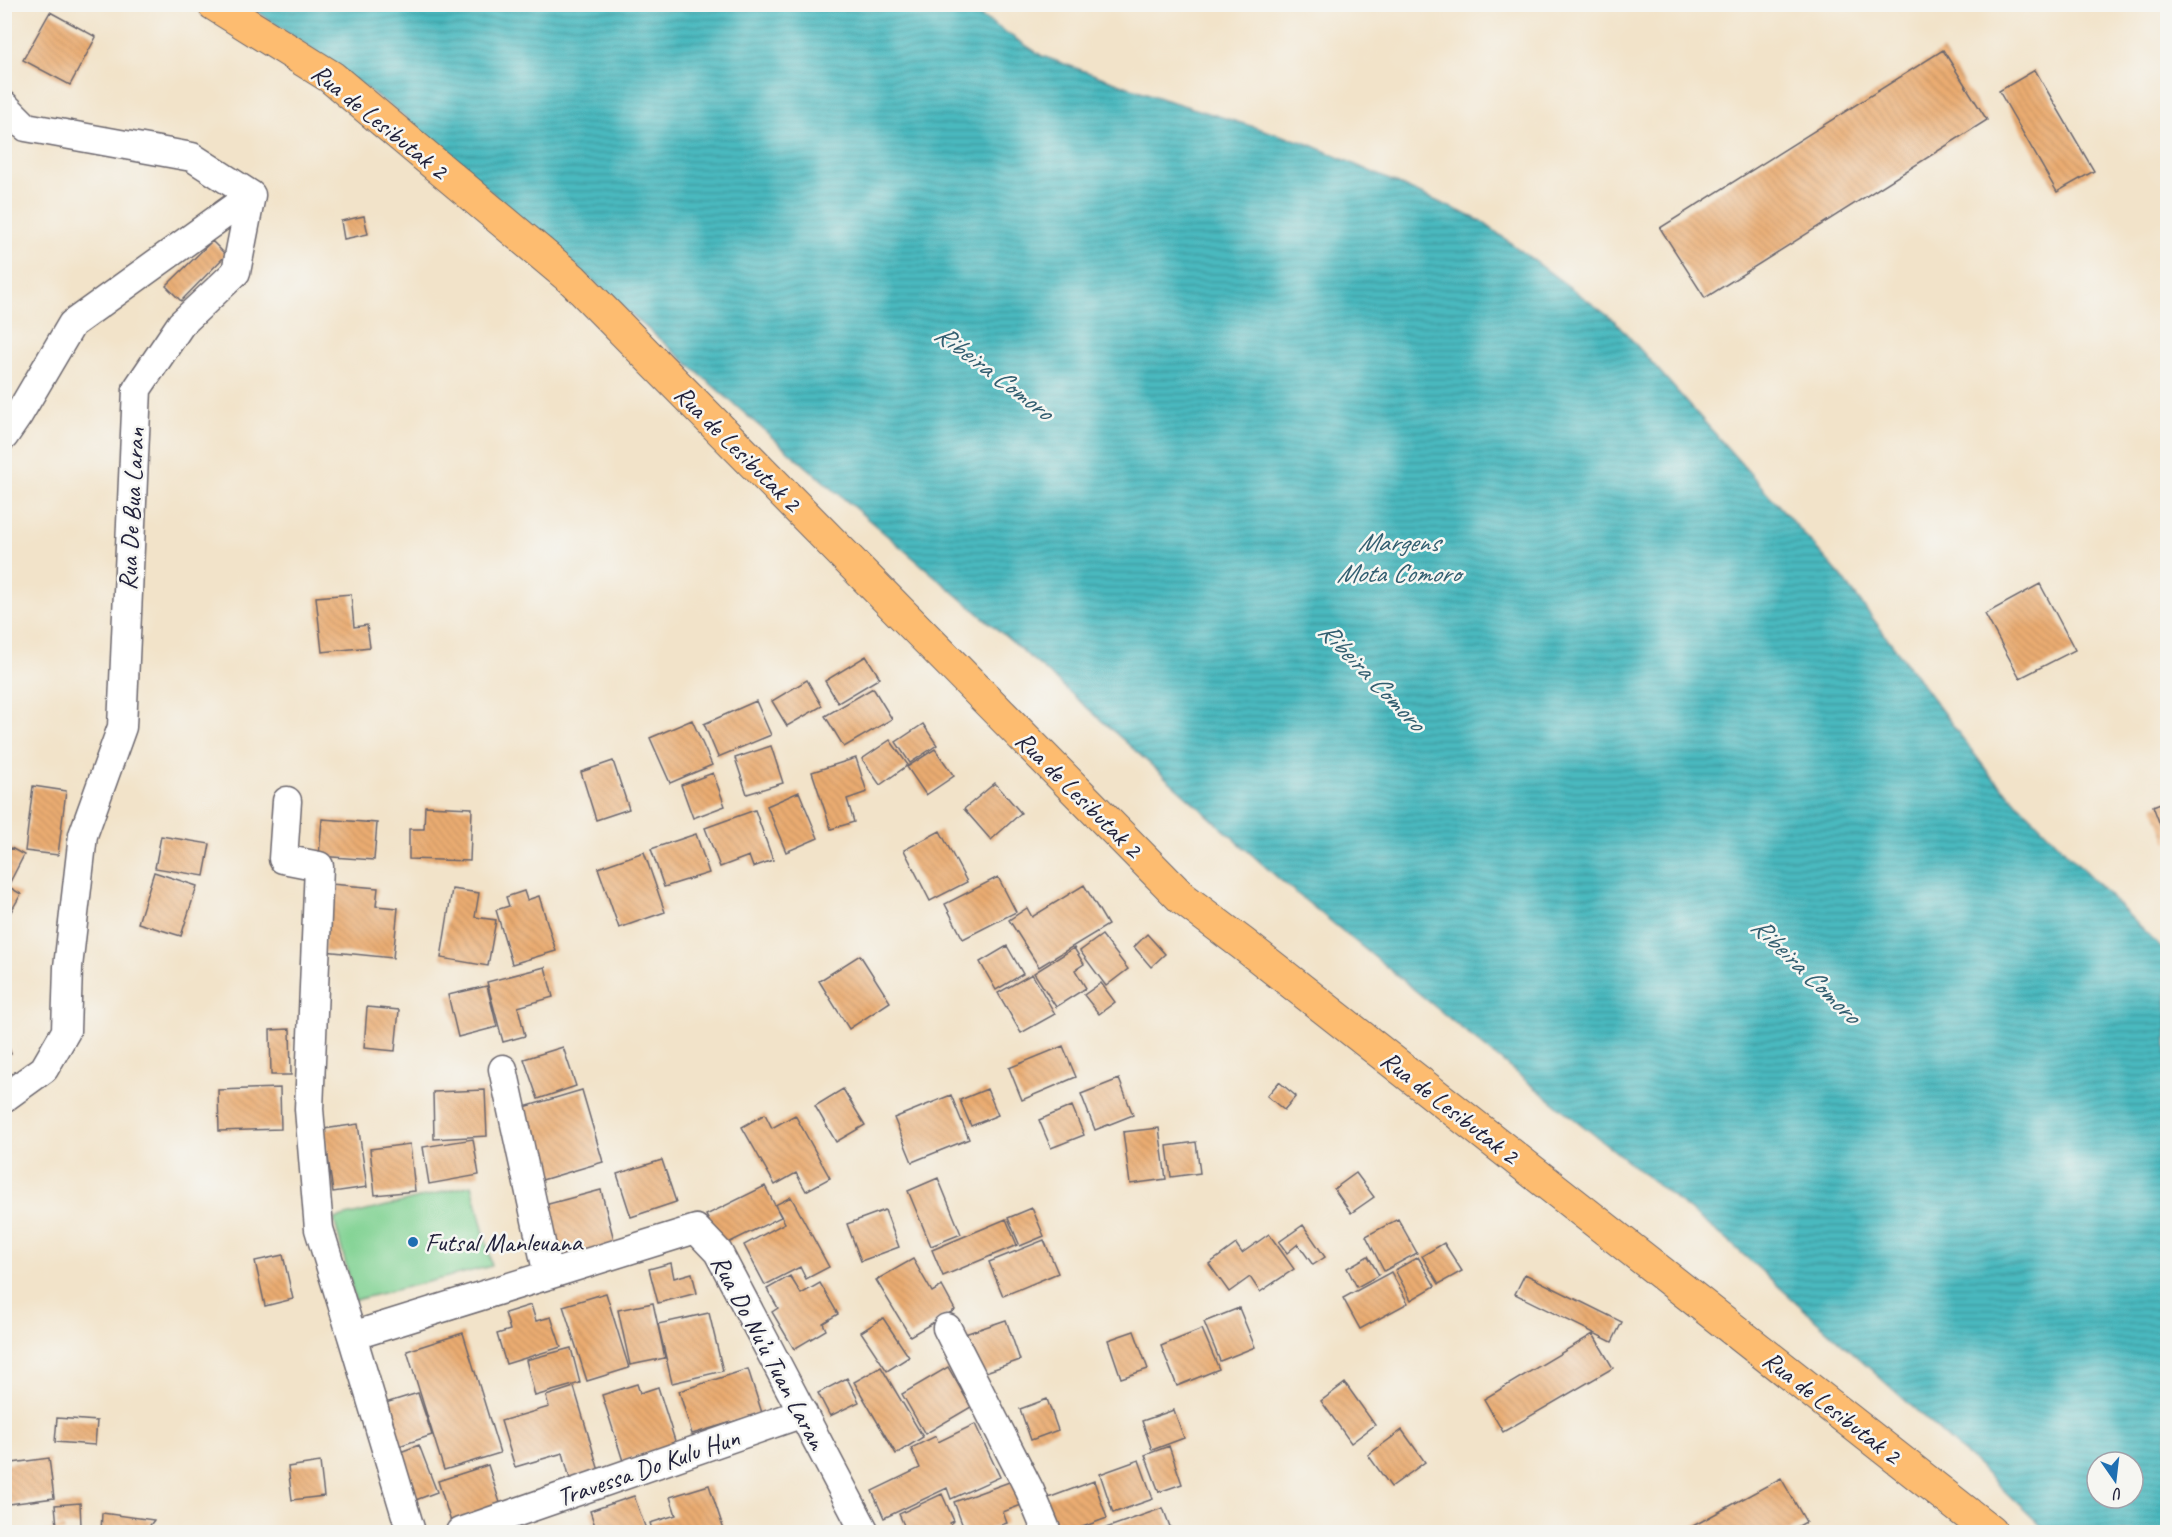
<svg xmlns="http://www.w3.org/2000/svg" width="2172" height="1537" font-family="Caveat,sans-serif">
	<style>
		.pitch { fill: #83d394; stroke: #527a68; stroke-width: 1.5 }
		.water { fill: url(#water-rules); stroke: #366e7d; stroke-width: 1.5; fill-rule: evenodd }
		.building { fill: url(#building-back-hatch) }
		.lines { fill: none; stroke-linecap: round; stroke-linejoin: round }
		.street-casing { stroke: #6b666d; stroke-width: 31 }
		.primary-casing { stroke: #6b666d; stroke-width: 35 }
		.street { stroke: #fff; stroke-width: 28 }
		.primary { stroke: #fdbc6f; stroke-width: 33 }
		.poi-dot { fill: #1f6fb2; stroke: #f6f6f2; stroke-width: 2 }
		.labels { text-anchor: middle; stroke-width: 5; stroke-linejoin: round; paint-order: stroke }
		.street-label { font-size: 26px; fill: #22223b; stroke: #f6f6f2 }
		.poi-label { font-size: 26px; fill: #22223b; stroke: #f6f6f2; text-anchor: start }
		.water-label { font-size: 27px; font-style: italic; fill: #325e70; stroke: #f6f6f2 }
	</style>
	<defs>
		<pattern id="water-rules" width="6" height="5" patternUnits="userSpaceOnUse" patternTransform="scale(1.5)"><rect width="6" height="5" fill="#4ab9bf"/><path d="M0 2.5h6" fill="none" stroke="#3d969c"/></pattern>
		<pattern id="building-back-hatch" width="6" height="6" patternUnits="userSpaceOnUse" patternTransform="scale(1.5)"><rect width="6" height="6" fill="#eaac71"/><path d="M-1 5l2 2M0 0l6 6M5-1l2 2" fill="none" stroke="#c89463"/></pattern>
	</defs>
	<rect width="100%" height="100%" fill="#f6f6f2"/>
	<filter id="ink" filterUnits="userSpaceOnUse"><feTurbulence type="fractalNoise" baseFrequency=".0167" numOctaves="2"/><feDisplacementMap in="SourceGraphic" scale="12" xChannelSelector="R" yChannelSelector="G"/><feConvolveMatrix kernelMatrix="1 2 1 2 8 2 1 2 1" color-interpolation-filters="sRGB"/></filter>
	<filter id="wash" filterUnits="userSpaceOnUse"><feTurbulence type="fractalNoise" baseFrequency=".008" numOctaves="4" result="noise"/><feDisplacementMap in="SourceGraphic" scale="24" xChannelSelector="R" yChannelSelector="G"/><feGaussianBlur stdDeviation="1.35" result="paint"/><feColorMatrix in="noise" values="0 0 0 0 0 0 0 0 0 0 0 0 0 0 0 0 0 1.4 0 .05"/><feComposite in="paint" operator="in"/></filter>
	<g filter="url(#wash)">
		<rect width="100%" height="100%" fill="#f2e3c9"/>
		<path class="pitch" d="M 472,1185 L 492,1266 L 355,1300 L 334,1219 Z"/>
		<path class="water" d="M 248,5 L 964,5 L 1042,56 L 1163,99 L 1309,144 L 1481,221 L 1615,321 L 1841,576 L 1990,775 L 2167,954 L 2167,1532 L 2048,1532 L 1977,1465 L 1726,1239 L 1510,1068 L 1278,878 L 1046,671 L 781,445 L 398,111 ZM 2097,1462 L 2133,1462 L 2133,1498 L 2097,1498 Z"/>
		<g id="blocks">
			<path class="building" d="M 50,12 L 96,37 L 70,85 L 23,60 Z
				M 1943,50 L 1987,120 L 1705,298 L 1660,228 Z
				M 2035,70 L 2094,171 L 2057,192 L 1999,91 Z
				M 364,216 L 368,234 L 344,239 L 341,221 Z
				M 212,241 L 226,255 L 181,301 L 166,286 Z
				M 2040,584 L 2075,650 L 2020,678 L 1985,614 Z
				M 351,594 L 354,627 L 367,625 L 370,647 L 322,652 L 316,597 Z
				M 866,656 L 880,678 L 838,703 L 825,681 Z
				M 807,680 L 822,706 L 787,726 L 772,701 Z
				M 873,688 L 892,719 L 844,747 L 825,716 Z
				M 756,701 L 771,735 L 718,757 L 704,724 Z
				M 692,720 L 712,765 L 670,783 L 650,738 Z
				M 923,724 L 937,745 L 910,763 L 896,742 Z
				M 890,740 L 908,765 L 880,785 L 862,759 Z
				M 771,746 L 783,783 L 747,794 L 735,758 Z
				M 935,749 L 954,776 L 926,795 L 907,767 Z
				M 856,758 L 867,792 L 847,799 L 854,822 L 831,829 L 812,772 Z
				M 613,761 L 629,809 L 596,820 L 581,772 Z
				M 713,773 L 725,806 L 693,818 L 681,785 Z
				M 995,783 L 1021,813 L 991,840 L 964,809 Z
				M 33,786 L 66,791 L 58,855 L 25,851 Z
				M 799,792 L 818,838 L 786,852 L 767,806 Z
				M 2168,800 L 2168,843 L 2167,843 L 2153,806 Z
				M 425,806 L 472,808 L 470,861 L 409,859 L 409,829 L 424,829 Z
				M 755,810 L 773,860 L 753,867 L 749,856 L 720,867 L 705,828 Z
				M 322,819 L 377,823 L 374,860 L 319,856 Z
				M 940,831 L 967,882 L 930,901 L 904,850 Z
				M 696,834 L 709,873 L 664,887 L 651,849 Z
				M 161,836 L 210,844 L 204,876 L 155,868 Z
				M 11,848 L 24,855 L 9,884 L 4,881 L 4,861 Z
				M 644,852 L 665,912 L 619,928 L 598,868 Z
				M 154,872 L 197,886 L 181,936 L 138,923 Z
				M 998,877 L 1016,912 L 963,939 L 945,904 Z
				M 4,884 L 21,894 L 9,915 L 4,912 Z
				M 330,884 L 378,888 L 376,906 L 398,908 L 393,958 L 324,951 Z
				M 1084,885 L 1108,925 L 1039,967 L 1009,920 L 1027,908 L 1032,917 Z
				M 452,889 L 479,893 L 475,917 L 496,920 L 488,966 L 441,958 Z
				M 524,891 L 527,900 L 539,896 L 556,951 L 512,964 L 496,910 L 509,906 L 506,897 Z
				M 1147,934 L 1165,954 L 1151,967 L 1134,947 Z
				M 1102,935 L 1128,969 L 1106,986 L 1080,951 Z
				M 1007,946 L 1023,974 L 996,990 L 980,962 Z
				M 1074,948 L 1084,964 L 1075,970 L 1086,988 L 1056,1007 L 1034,973 Z
				M 860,955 L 890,1002 L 849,1029 L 819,981 Z
				M 545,967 L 553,997 L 518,1007 L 525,1036 L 503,1042 L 487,982 Z
				M 1032,974 L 1055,1014 L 1021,1033 L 998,993 Z
				M 1101,983 L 1115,1002 L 1099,1014 L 1084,995 Z
				M 487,986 L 497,1027 L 458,1037 L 448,995 Z
				M 367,1007 L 399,1010 L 395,1051 L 364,1048 Z
				M 290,1029 L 291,1075 L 271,1075 L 270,1030 Z
				M 4,1032 L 11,1054 L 4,1056 Z
				M 1063,1046 L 1076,1077 L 1022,1100 L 1009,1068 Z
				M 563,1047 L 576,1086 L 538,1099 L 524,1059 Z
				M 1119,1079 L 1133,1115 L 1095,1130 L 1081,1094 Z
				M 1279,1082 L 1296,1096 L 1284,1110 L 1267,1096 Z
				M 280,1088 L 281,1129 L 219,1131 L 218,1090 Z
				M 843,1089 L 865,1125 L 836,1142 L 815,1106 Z
				M 987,1089 L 998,1115 L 971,1126 L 960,1100 Z
				M 485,1090 L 487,1136 L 434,1139 L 433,1092 Z
				M 582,1090 L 603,1162 L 542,1180 L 521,1108 Z
				M 951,1095 L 969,1139 L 912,1162 L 894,1118 Z
				M 1072,1106 L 1084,1135 L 1051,1148 L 1039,1120 Z
				M 765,1114 L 772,1128 L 795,1115 L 830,1178 L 806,1191 L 796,1173 L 775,1185 L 742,1127 Z
				M 358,1124 L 367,1187 L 333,1192 L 324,1129 Z
				M 1159,1128 L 1166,1179 L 1130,1184 L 1123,1132 Z
				M 473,1139 L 479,1175 L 429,1184 L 423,1147 Z
				M 1196,1142 L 1200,1173 L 1171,1177 L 1167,1146 Z
				M 410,1144 L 415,1191 L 375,1195 L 370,1149 Z
				M 662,1160 L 676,1202 L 631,1217 L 617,1174 Z
				M 1356,1173 L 1374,1197 L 1351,1213 L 1334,1189 Z
				M 938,1178 L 961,1234 L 931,1246 L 908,1191 Z
				M 765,1186 L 781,1217 L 722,1246 L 706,1215 Z
				M 601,1190 L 615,1244 L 556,1260 L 541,1206 Z
				M 791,1197 L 829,1267 L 806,1279 L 800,1267 L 765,1285 L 744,1245 L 785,1223 L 775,1205 Z
				M 1032,1208 L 1044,1236 L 1020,1246 L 1008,1218 Z
				M 885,1210 L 899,1247 L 861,1261 L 847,1224 Z
				M 1006,1219 L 1017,1245 L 943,1276 L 932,1250 Z
				M 1398,1219 L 1417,1253 L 1384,1271 L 1366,1236 Z
				M 1303,1225 L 1325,1257 L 1313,1265 L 1298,1244 L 1287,1253 L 1279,1242 Z
				M 1269,1234 L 1294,1269 L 1260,1292 L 1250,1277 L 1229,1292 L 1209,1264 L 1236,1244 L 1242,1253 Z
				M 1044,1240 L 1058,1273 L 1003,1296 L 989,1262 Z
				M 1444,1243 L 1462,1271 L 1439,1284 L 1422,1256 Z
				M 283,1255 L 293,1299 L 265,1306 L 255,1261 Z
				M 1368,1256 L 1379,1275 L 1357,1287 L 1347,1268 Z
				M 1418,1257 L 1435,1286 L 1411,1300 L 1395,1270 Z
				M 913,1259 L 932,1292 L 942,1286 L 955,1310 L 910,1336 L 876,1280 Z
				M 671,1263 L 674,1278 L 692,1273 L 697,1293 L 658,1303 L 649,1269 Z
				M 1391,1272 L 1408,1303 L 1360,1329 L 1343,1298 Z
				M 1525,1274 L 1622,1322 L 1612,1342 L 1515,1294 Z
				M 790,1276 L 801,1294 L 820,1283 L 838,1314 L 823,1323 L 826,1330 L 794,1349 L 772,1312 L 778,1308 L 767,1289 Z
				M 606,1293 L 629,1368 L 587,1381 L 563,1306 Z
				M 653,1303 L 665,1358 L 630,1365 L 618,1310 Z
				M 531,1305 L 536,1321 L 551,1317 L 561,1347 L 506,1364 L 497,1334 L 510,1330 L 505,1313 Z
				M 1239,1308 L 1255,1347 L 1220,1361 L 1204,1322 Z
				M 709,1313 L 723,1371 L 672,1383 L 658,1324 Z
				M 883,1318 L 909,1357 L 887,1371 L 861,1332 Z
				M 1006,1320 L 1020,1360 L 977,1375 L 962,1335 Z
				M 1202,1329 L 1219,1369 L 1177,1386 L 1161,1346 Z
				M 1134,1331 L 1148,1369 L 1121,1378 L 1108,1340 Z
				M 463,1333 L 500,1453 L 444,1470 L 407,1351 Z
				M 1593,1334 L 1613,1368 L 1503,1432 L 1484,1399 Z
				M 571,1348 L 580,1383 L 535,1396 L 526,1360 Z
				M 881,1367 L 923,1437 L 896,1454 L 854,1382 Z
				M 948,1367 L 971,1407 L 925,1434 L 902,1394 Z
				M 748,1369 L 762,1413 L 692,1434 L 679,1391 Z
				M 847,1378 L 859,1402 L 830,1416 L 818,1393 Z
				M 1345,1383 L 1375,1425 L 1351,1443 L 1321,1401 Z
				M 637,1384 L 640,1393 L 658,1387 L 676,1444 L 623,1461 L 602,1395 Z
				M 574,1387 L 599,1471 L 570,1479 L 563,1453 L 515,1467 L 501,1421 L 549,1407 L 546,1396 Z
				M 418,1393 L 432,1435 L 393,1448 L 379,1405 Z
				M 1047,1399 L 1058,1430 L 1031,1440 L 1020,1409 Z
				M 1174,1410 L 1184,1438 L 1152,1450 L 1142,1421 Z
				M 57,1418 L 97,1421 L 95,1445 L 55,1442 Z
				M 975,1424 L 1000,1477 L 951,1499 L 947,1488 L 884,1518 L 872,1491 L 920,1468 L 911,1448 L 936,1436 L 938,1442 Z
				M 1402,1430 L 1425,1462 L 1391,1487 L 1368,1455 Z
				M 419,1445 L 437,1492 L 413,1501 L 395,1454 Z
				M 1169,1446 L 1182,1484 L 1159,1492 L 1145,1455 Z
				M 49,1458 L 54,1498 L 9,1504 L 5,1464 Z
				M 1139,1460 L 1153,1499 L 1113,1513 L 1100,1474 Z
				M 320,1462 L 324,1496 L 292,1500 L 288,1467 Z
				M 488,1465 L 501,1506 L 451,1522 L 438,1481 Z
				M 1781,1478 L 1806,1522 L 1788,1532 L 1682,1532 Z
				M 1015,1480 L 1024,1504 L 1003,1512 L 1007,1523 L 980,1532 L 965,1532 L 954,1502 Z
				M 1094,1481 L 1107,1518 L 1080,1528 L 1082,1532 L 1051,1532 L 1040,1501 Z
				M 709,1485 L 724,1530 L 716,1532 L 653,1532 L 650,1523 L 676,1515 L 670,1497 Z
				M 942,1494 L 954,1521 L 950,1523 L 954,1532 L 907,1532 L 899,1514 Z
				M 634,1496 L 647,1532 L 597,1532 L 590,1511 Z
				M 80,1503 L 81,1525 L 57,1526 L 55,1505 Z
				M 1163,1508 L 1172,1532 L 1107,1532 L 1106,1528 Z
				M 102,1513 L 154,1520 L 145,1532 L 101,1532 Z
				M 593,1526 L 595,1532 L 574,1532 Z
				M 64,1527 L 65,1532 L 44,1532 Z"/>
		</g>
	</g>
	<g filter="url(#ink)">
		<use href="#blocks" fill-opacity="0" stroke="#6b666d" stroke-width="1.5"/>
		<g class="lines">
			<g class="street-casing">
				<path id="street" d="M 4,105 L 26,127 L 192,157 L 251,195 L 236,272 L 181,324 L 137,389 L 122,727 L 83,835 L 68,967 L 66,1031 L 44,1069 L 4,1098
					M 4,436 L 19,414 L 72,324 L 251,195
					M 287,801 L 283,859 L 319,866 L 309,1109 L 319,1229 L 352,1336
					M 503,1069 L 548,1275
					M 947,1328 L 1030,1491 L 1047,1532
					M 411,1532 L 352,1336 L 696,1229 L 718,1252 L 865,1532
					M 460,1532 L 803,1413"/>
			</g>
			<g class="primary-casing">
				<path id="primary" d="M 214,4 L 331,77 L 573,280 L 1182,898 L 1243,944 L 1991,1532"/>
			</g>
			<use href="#street" class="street"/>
			<use href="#primary" class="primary"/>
		</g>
	</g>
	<circle class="poi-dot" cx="413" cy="1242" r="6"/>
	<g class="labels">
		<g class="street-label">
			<text transform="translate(380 121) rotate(39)" y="9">Rua de Lesibutak 2</text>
			<text transform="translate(738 448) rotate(45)" y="9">Rua de Lesibutak 2</text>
			<text transform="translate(131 509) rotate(-87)" y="9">Rua De Bua Laran</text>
			<text transform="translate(1079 794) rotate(45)" y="9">Rua de Lesibutak 2</text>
			<text transform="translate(1450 1107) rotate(38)" y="9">Rua de Lesibutak 2</text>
			<text transform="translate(769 1352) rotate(62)" y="9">Rua Do Nu’u Tuan Laran</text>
			<text transform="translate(1832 1407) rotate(38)" y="9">Rua de Lesibutak 2</text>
			<text transform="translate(648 1467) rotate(-19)" y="9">Travessa Do Kulu Hun</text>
		</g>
		<g class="poi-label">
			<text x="425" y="1251">Futsal Manleuana</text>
		</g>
		<g class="water-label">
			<text transform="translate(994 372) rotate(37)" y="9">Ribeira Comoro</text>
			<text x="1398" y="551">Margens<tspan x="1398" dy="31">Mota Comoro</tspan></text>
			<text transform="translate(1372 676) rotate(46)" y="9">Ribeira Comoro</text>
			<text transform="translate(1806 970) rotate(44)" y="9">Ribeira Comoro</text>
		</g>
	</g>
	<rect width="2172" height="1537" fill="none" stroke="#f6f6f2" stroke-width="24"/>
	<g transform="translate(2115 1480) rotate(166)"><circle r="28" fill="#f6f6f2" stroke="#a1a1a9" stroke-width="1.5"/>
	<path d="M0-4.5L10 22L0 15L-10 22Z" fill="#1f6fb2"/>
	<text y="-9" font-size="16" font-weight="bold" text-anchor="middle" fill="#22223b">U</text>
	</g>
</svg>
